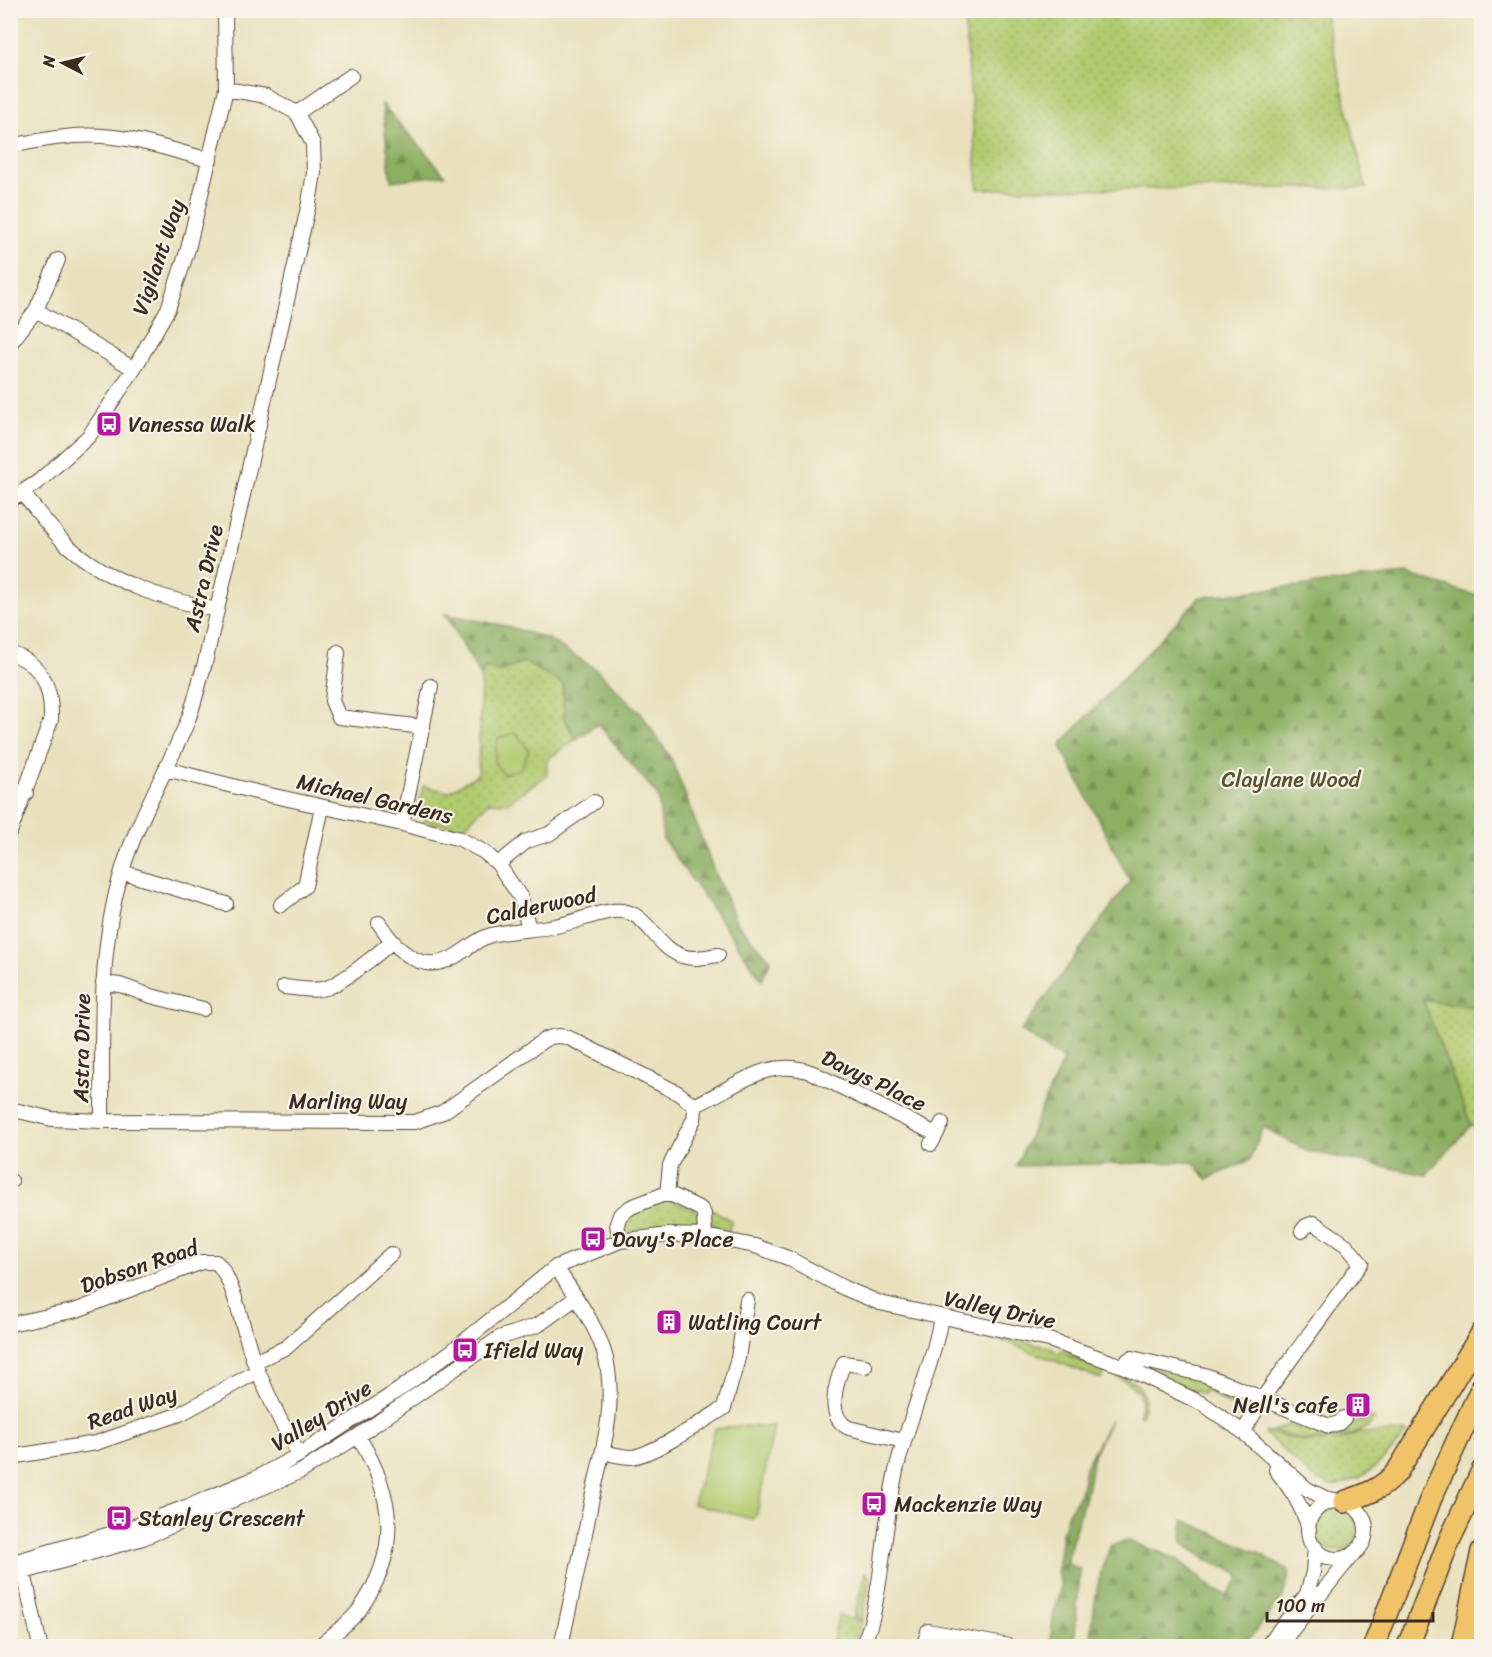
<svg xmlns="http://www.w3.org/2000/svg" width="1492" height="1657" font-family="Sriracha,sans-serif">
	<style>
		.grass { fill: url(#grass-dots); stroke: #767a47; stroke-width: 1.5 }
		.forest { fill: url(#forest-firs); stroke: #646c40; stroke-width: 1.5 }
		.park { fill: #b1cb70; stroke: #767a47; stroke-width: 1.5 }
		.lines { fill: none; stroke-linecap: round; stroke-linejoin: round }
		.minor-casing { stroke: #554536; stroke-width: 16 }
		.highway-casing { stroke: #554536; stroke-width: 24 }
		.minor { stroke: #fff; stroke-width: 14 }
		.highway { stroke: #f0c369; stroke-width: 21 }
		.labels { text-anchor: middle; stroke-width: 4.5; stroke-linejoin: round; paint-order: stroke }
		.street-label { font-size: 22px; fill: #3b2a1e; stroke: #f7f3e8 }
		.poi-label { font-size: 22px; fill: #3b2a1e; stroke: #f7f3e8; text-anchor: start }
		.park-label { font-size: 22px; fill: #585232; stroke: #f7f3e8 }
	</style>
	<defs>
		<pattern id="grass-dots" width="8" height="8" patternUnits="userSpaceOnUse" patternTransform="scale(1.5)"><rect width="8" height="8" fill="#b1cb70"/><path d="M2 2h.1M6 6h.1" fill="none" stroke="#99ae61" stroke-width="1.8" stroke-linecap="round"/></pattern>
		<pattern id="forest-firs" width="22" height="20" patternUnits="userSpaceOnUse" patternTransform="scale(1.5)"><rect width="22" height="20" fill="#8caf62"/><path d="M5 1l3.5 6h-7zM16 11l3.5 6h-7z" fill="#748f50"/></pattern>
	</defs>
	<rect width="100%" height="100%" fill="#f7f3e8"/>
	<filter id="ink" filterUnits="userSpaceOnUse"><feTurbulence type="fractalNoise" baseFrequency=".0167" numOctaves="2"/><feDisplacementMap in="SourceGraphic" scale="12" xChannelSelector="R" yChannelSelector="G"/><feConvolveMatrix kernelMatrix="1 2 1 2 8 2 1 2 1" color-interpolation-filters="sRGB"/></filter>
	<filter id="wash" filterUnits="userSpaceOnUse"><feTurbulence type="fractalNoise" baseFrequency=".008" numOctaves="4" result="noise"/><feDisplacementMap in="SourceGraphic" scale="24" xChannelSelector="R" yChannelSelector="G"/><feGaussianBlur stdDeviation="1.35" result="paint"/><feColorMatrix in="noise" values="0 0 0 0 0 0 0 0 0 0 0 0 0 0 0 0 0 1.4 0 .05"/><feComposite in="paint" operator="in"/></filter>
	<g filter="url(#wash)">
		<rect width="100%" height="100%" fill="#e9e1bd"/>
		<path class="grass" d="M 964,11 L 1324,11 L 1366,188 L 978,189 Z
			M 524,662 L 563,684 L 564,719 L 576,739 L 547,760 L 547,775 L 507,803 L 489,802 L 463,828 L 427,822 L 417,814 L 423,786 L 449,792 L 478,774 L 481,677 L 485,667 L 498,672 Z
			M 1423,1000 L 1481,1008 L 1481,1133 L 1471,1125 Z
			M 665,1198 L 698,1211 L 698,1225 L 694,1228 L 630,1232 L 624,1230 L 622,1218 Z
			M 710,1208 L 732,1221 L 728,1232 C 713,1229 711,1224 707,1209 Z
			M 956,1327 L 1052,1348 L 1052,1350 L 1061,1353 L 1062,1350 C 1078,1355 1130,1376 1140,1388 C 1146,1396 1145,1407 1141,1416 L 1139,1415 C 1140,1409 1142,1402 1140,1396 C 1134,1379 1084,1362 1067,1355 L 1104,1373 L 1102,1378 L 1098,1378 L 1010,1343 L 949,1329 Z
			M 1138,1365 L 1192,1374 L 1249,1399 L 1250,1406 L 1244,1414 L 1206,1390 L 1202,1394 Z
			M 1370,1417 L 1375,1419 C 1363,1438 1320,1443 1299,1439 C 1290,1437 1281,1433 1272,1431 L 1288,1425 L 1298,1428 C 1310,1411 1333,1441 1351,1423 L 1357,1423 L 1360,1420 L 1365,1422 Z
			M 1268,1432 L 1304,1441 L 1321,1442 L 1338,1440 L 1361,1433 L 1407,1432 C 1387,1458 1365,1483 1331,1486 L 1311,1476 L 1265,1433 Z
			M1316 1530a21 21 0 1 1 42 0a21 21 0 1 1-42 0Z
			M 865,1572 L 870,1578 L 862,1619 L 854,1617 Z
			M 838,1616 L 862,1621 L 851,1646 L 832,1646 Z"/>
		<path class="forest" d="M 382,104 L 445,175 L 391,181 Z
			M 1406,574 L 1481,597 L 1481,1008 L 1423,1000 L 1471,1125 L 1426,1175 L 1307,1151 L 1263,1127 L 1249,1161 L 1207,1179 L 1193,1162 L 1016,1166 L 1063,1060 L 1021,1031 L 1130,881 L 1060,745 L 1200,597 Z
			M 445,614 L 506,626 L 548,639 L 597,670 L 642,715 L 672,760 L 714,871 L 737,923 L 771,960 L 762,980 L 663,839 L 658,796 L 598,724 L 576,739 L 564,719 L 563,684 L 524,662 L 498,672 L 485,667 L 481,677 Z
			M 1111,1419 L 1093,1455 L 1088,1486 L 1069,1552 L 1068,1564 L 1080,1569 L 1074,1646 L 1050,1646 L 1053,1618 L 1061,1584 L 1057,1571 L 1062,1533 L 1068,1513 L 1080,1495 L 1085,1467 Z
			M 1183,1520 L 1259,1553 L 1290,1572 L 1283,1597 L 1243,1646 L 1090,1646 C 1094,1609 1095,1580 1111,1545 L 1129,1541 L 1177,1559 L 1213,1589 L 1227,1595 L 1240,1578 L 1235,1571 L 1213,1563 L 1182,1543 Z"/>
		<path class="park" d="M 516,733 L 529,750 L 521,768 L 504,774 L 494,762 L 498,738 Z
			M 740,1426 L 774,1426 L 757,1514 L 752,1519 L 693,1504 L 715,1429 Z"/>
	</g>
	<g filter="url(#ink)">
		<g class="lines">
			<g class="minor-casing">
				<path id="minor" d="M 297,113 L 351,76
					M 10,146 C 41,140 71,134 102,136 C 138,138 174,151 210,160
					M 36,310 L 134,369
					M 10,344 L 36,310 L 58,260
					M 22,493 C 37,510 51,530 67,545 C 109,583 164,599 217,610
					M 10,500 L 39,481 L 89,436 L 134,369 L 168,309 L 188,249 L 226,89 L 225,10
					M 338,652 L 332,701 L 339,717 L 423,727
					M 10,653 C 43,664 52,688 51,720 L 10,832
					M 166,769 L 256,792 L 402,824 L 460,839 L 484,852 L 498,864 L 521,898 L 529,929
					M 10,788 L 26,793
					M 402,824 L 431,686
					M 498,864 L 527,841 L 549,834 L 594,802
					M 122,872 L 226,904
					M 281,905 L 305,886 L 322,807
					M 379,923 C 395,948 419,975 452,958 C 466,951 476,939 491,935 C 512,930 534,930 555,926 C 573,923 590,915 607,912 C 648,903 651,946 682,956 C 693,960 706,957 718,955
					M 103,983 L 120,985 L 151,996 L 203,1009
					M 284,987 C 297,988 314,992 326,988 C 342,983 378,954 391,942
					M 693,1106 C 733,1090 767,1054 813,1073 L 936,1134
					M 10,1109 L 52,1119 L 102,1121 L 415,1122 L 443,1112 L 544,1040 C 554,1035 561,1035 571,1039 L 678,1093 L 692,1104 L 695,1110 L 694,1119 L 670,1165 L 667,1194
					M 102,1121 C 103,1037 97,953 122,871 C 138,818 167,771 188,720 C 195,702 199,682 205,663 L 309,203 L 314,173 L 313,144 L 297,113 L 266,96 L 226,89
					M 931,1144 L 942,1123
					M 10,1181 L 11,1181
					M 620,1241 L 617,1224 L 620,1215 L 631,1207 L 662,1195 L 672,1195 L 701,1209 L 704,1214 L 705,1236
					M 556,1267 C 574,1295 598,1326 606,1359 C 617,1409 601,1455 591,1503 C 582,1551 571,1599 561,1646
					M 10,1324 L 77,1310 L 202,1262 L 216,1262 C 235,1279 244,1337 255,1364 C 268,1395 282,1426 299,1455
					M 254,1362 L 287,1347 L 391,1254
					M 865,1366 L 844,1363 C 836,1382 825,1417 849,1428 L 903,1441
					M 1125,1367 L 1128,1360 L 1132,1358 L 1205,1375 L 1329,1426 L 1339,1423 L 1344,1418
					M 1243,1432 L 1267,1392 L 1361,1263 L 1346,1245 L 1314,1223 L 1306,1226 L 1302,1231
					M 603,1452 C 612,1454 622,1457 631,1457 C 651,1456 705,1420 724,1408 L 738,1358 L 747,1300
					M 10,1457 L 96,1443 L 180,1414 L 258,1371
					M 1276,1470 C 1291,1489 1302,1506 1309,1529
					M1308 1530a29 29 0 1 1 58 0a29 29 0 1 1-58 0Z
					M 10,1563 L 124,1530 L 194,1504 L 256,1478 L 299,1455 L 400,1389 L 452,1351 L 556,1267 L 620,1241 L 669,1235 L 705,1236 L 755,1246 L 788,1258 L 844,1288 L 880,1303 L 1049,1340 L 1125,1367 L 1203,1404 L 1243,1432 L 1307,1489 L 1325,1498 L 1344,1502
					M 24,1573 L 40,1646
					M 10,1576 L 143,1538 L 302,1471 L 358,1436 L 499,1338 L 538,1325 L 576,1298
					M 319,1646 C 331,1636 351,1622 360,1609 C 402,1549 394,1495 358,1436
					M 862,1646 C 873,1624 876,1600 880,1576 C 885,1541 888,1506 896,1471 C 908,1419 932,1370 941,1317
					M 924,1646 L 928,1631 L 1009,1646
					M 1267,1646 L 1307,1594 L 1313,1572 L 1315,1547
					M 1279,1646 L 1352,1555"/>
			</g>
			<g class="highway-casing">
				<path id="highway" d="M 1344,1502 C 1365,1495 1382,1489 1397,1472 L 1482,1333
					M 1374,1646 L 1431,1498 L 1482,1387
					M 1408,1646 L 1450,1539 L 1482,1471
					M 1462,1646 L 1482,1551"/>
			</g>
			<use href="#minor" class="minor"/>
			<use href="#highway" class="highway"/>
		</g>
	</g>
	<defs>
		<g id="bus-square" transform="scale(1.35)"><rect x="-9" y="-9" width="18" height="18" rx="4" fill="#b5179e" stroke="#f7f3e8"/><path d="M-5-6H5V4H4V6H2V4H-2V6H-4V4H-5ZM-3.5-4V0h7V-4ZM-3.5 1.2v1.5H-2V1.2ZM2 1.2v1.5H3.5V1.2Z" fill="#fff"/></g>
		<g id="building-square" transform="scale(1.35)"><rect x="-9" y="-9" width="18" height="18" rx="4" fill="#b5179e" stroke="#f7f3e8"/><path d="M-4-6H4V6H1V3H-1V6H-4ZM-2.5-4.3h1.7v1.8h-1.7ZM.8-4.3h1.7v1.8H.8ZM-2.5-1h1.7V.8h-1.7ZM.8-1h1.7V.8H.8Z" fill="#fff"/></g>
	</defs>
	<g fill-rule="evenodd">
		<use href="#bus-square" x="109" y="424"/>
		<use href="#bus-square" x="593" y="1239"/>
		<use href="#building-square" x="669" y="1322"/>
		<use href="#bus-square" x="465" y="1350"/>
		<use href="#building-square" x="1358" y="1405"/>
		<use href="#bus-square" x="874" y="1504"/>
		<use href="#bus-square" x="119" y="1518"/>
	</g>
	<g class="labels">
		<g class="street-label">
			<text transform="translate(158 257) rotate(-71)" y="8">Vigilant Way</text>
			<text transform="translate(203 578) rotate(-77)" y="8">Astra Drive</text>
			<text transform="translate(375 798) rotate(13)" y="8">Michael Gardens</text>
			<text transform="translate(541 905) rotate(-12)" y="8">Calderwood</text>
			<text transform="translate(81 1048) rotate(-89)" y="8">Astra Drive</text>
			<text transform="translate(874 1080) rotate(26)" y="8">Davys Place</text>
			<text x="348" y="1109">Marling Way</text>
			<text transform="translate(139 1266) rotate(-19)" y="8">Dobson Road</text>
			<text transform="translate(1000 1309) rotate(12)" y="8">Valley Drive</text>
			<text transform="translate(132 1407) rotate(-19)" y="8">Read Way</text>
			<text transform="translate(321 1415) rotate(-32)" y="8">Valley Drive</text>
		</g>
		<g class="poi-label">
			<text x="128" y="432">Vanessa Walk</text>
			<text x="612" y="1247">Davy's Place</text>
			<text x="688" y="1330">Watling Court</text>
			<text x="484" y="1358">Ifield Way</text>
			<text x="1338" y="1413" text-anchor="end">Nell's cafe</text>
			<text x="894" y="1512">Mackenzie Way</text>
			<text x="138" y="1526">Stanley Crescent</text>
		</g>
		<g class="park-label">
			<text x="1291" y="787">Claylane Wood</text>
		</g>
	</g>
	<rect width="1492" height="1657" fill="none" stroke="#f7f3e8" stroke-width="36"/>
	<g transform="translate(63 63) rotate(277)" stroke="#f7f3e8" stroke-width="4.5" paint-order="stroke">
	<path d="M0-4.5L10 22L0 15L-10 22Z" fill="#3b2a1e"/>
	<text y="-9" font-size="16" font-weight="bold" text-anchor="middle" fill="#3b2a1e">N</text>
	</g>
	<path d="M1267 1612v9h166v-9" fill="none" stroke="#3b2a1e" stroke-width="3"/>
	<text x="1276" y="1612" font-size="18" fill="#3b2a1e" stroke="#f7f3e8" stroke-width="4.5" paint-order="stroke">100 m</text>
</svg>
